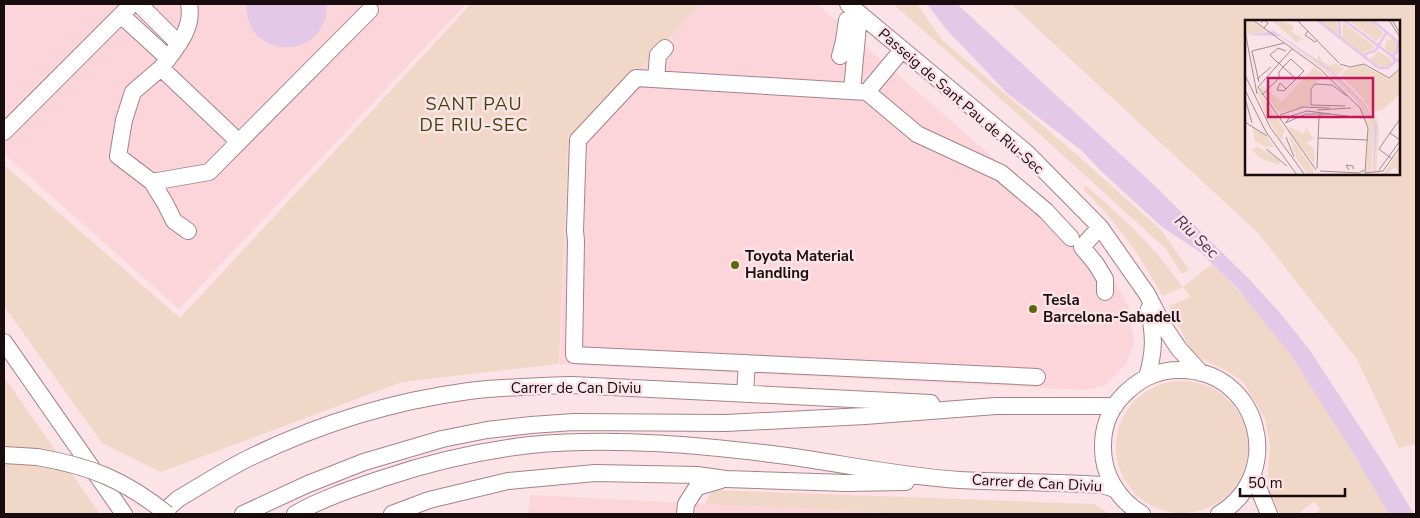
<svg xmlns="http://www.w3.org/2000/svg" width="1420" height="518" font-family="'Nunito Sans',sans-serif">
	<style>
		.built { fill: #fcd5db }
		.green { fill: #f1d7c8; fill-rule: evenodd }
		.water { fill: #e4c8e7 }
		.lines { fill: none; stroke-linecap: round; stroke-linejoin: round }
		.minor-casing { stroke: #a68288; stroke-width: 18 }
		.minor { stroke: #fff; stroke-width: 16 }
		.minor-bridge-casing { stroke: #a68288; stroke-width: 18; stroke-linecap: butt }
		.minor-bridge { stroke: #fff; stroke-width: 16 }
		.poi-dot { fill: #5c680d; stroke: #fce3e7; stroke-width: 2 }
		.labels { text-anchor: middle; stroke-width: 5; stroke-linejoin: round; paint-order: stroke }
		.street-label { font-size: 15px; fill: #190c0f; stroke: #fce3e7 }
		.poi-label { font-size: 15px; font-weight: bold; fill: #190c0f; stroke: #fce3e7; text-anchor: start }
		.water-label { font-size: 16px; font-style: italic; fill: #4e2953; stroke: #fce3e7 }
		.quarter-label { font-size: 18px; letter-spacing: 1px; fill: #3e4609; stroke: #fce3e7 }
		.inset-river { fill: none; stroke: #e4c8e7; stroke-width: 2.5 }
		.inset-road { fill: none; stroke: #a18d91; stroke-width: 1 }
		.view { fill: #c2185b; fill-opacity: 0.15; stroke: #c2185b; stroke-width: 2.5 }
		.inset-edge { fill: none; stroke: #190c0f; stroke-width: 2.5 }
	</style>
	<rect width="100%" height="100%" fill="#fce3e7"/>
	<path class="built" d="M 4,4 L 466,4 L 179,309 L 4,154 Z
		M 701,4 L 817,4 L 1076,230 L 1117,286 L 1129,307 L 1134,342 L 1126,364 L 1106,385 L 1086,390 L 560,364 L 568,145 Z
		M 530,495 L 911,514 L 528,514 Z"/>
	<path class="green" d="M 471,4 L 701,4 L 568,145 L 559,364 L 402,382 L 161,472 L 102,443 L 4,306 L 4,165 L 180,318 Z
		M 893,4 L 917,4 L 942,40 L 1077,155 L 1162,231 L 1189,270 L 1182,274 L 1166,249 L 992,91 Z
		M 1011,4 L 1416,4 L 1416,444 L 1399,448 L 1357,359 L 1258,233 ZM 1246,21 L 1399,21 L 1399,174 L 1246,174 Z
		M 1084,186 L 1089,188 L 1133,228 L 1158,255 L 1183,287 L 1212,264 C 1240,291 1269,324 1292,356 C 1327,406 1358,461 1389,514 L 1315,514 L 1320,509 L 1314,501 L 1298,514 L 1280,514 L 1269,491 L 1268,472 L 1270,446 L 1265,418 L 1243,382 L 1226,370 L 1203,360 L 1190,349 L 1169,306 L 1191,297 L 1183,287 L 1162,296 C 1141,255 1117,223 1084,190 Z
		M 4,377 L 100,514 L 4,514 Z
		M1116 447a66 66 0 1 1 132 0a66 66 0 1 1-132 0Z
		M 712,490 L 1094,504 L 1110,514 L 911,514 L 705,504 Z"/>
	<path class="water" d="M 247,4 L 327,4 C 327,64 242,59 247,4 Z
		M 927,4 L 957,4 L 1155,186 L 1250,280 L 1280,313 L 1309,349 L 1384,464 L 1414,514 L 1389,514 L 1353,453 L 1291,355 L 1237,288 L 1200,252 L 1162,227 L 1101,171 L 1081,150 L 1008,94 L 946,29 Z"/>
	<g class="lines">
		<g class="minor-casing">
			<path id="minor" d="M 139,4 L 179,44
				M 848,4 L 1028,154 L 1100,227 L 1147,294 L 1163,325 L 1179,349 L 1201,373
				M 121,15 L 168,58
				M 840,56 L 844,41 L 847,20
				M 161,68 C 176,48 194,29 189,4
				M 656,79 L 658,55 L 665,48
				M 852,91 L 859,14
				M 867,92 L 902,50
				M 4,132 L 132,4
				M 239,142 L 161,68 L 133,92 L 124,120 L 118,156 L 152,182 L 209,172 L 370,10
				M 152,182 L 165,203 L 174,221 L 188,231
				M 1100,227 L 1082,247 L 1096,264 L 1105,279 L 1105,292
				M 4,342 L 124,514
				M 1037,377 L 574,355 L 576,241 L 575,231 L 578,140 L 636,78 L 867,92 L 917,134 L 1001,173 L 1046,211 L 1071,238
				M 1147,377 C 1155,350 1154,336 1149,309
				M 745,393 L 747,363
				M 4,455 L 37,457
				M 1253,475 L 1269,514
				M 166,514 L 169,507 L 178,499 C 202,485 226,469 251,457 C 319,424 394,401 469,391 C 503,387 537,386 572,385 L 931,403
				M 243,514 L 308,484 L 364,462 L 442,439 L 487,430 L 531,425 L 574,422 L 726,423 L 865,416 L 996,406 L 1115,406
				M 295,514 C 323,498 354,488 384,478 C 431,462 480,451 530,445 C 615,437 702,445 787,456 C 844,464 901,476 959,480 C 1000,482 1042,482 1084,484 L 1102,485 L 1115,489
				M 392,514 L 429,500 L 508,481 L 595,473 L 697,475 L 726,479 L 846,483 L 906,482
				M 685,514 L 686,504 L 697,487 L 721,480
				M 1142,514 C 1118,500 1102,474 1103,445 C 1103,423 1113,403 1130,389 C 1143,377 1161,370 1178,370 C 1259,368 1287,473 1219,514"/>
		</g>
		<use href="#minor" class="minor"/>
		<g class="minor-bridge-casing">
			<path id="minor-bridge" d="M 37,457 C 90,466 125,480 167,514"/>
		</g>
		<use href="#minor-bridge" class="minor-bridge"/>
	</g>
	<g class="poi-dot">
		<circle cx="735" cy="265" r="5"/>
		<circle cx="1033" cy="309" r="5"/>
	</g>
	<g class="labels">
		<g class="street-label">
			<text transform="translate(961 101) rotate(41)" y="5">Passeig de Sant Pau de Riu-Sec</text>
			<text x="576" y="393">Carrer de Can Diviu</text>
			<text transform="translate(1037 483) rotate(3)" y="5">Carrer de Can Diviu</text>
		</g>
		<g class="poi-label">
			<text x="745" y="261">Toyota Material<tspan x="745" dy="17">Handling</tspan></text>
			<text x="1043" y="305">Tesla<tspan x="1043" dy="17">Barcelona-Sabadell</tspan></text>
		</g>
		<g class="water-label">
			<text transform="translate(1197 236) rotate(44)" y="6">Riu Sec</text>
		</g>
		<g class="quarter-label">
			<text x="474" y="110">SANT PAU<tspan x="474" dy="21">DE RIU-SEC</tspan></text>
		</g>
	</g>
	<g transform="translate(1245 20)">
		<rect width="155" height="155" fill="#fce3e7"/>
		<path d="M 2,0 L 7,0 L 22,12 L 1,14 ZM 27,0 L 47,4 L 49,8 L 46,11 L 88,39 L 57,19 L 52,23 ZM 73,0 L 91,0 L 94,13 L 91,14 ZM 104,0 L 125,0 L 139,14 L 131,21 ZM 98,2 L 129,26 L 128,30 L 116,33 L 97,19 ZM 33,16 L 82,50 L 119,85 L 129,104 L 126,153 L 121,151 L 124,107 L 111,80 L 79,50 ZM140 26a7 7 0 1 1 14 0a7 7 0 1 1-14 0ZM 133,31 L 146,39 L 147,44 L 137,48 L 125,40 ZM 74,34 L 77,41 L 85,46 L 91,43 L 99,49 L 93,56 L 67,37 L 72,39 ZM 118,45 L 143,59 L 155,51 L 155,74 L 137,90 L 127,92 L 116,76 L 96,56 L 101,49 ZM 69,47 L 79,55 L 65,69 L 65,85 L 35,93 L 15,69 L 15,63 L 37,82 ZM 8,51 L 12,68 L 40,110 L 36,121 L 20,94 L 13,74 ZM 131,95 L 134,109 L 131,153 L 127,148 L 132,110 L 127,96 ZM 7,107 L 22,117 L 29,127 L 21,127 L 10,121 ZM 45,107 L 59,114 L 61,107 L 67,117 L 71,118 L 61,123 L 70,129 L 69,144 L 43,110 ZM 43,113 L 68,149 L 68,155 L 63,155 L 51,137 ZM 13,127 L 35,140 L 34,145 L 15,138 L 6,129 ZM 155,131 L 155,152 L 150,147 L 141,155 L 137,155 Z" fill="#f1d7c8"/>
		<path d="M 29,11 L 85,49 L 120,84 L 132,107 L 128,155 L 129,104 L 119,85 L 84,51 L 35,16 L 2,15 Z" fill="#e4c8e7"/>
		<path class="inset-river" d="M 72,0 L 134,48 L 142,48 L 150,42 L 147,36 L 152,32 L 153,22 L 127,0M 94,0 L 95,17M 99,0 L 155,42M 118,35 L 130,31 L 142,12"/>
		<path class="inset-road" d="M 8,0 L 75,49 L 115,88 L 123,108 L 120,153M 52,0 L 94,43M 144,0 L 155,17M 147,0 L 155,13M 16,3 L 19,0 L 23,3 L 19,8M 0,11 L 12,74M 63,11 L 60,15 L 70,22 L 72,20M 47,29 L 13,67 L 71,150M 33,43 L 25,35 L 33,28 L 41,31M 95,44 L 105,47 L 119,44 L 144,58 L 155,49M 0,55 L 25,107 L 60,155M 12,59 L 26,47M 14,62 L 7,31 L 39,23M 41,69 L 35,63 L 32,70 L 39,71 L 51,59M 0,70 L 21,112 L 52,155M 17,75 L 34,58 L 34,52 L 35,51 L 38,47 L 46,39 L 59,51 L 51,59 L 38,47 L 33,42M 0,78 L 7,103M 100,86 L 66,85 L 66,69 L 70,64 L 87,65 L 102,76M 72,90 L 106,88M 35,95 L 58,87 L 85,88M 0,102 L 22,116M 41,102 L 46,96 L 62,91 L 117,98M 40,103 L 61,94 L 85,94M 145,113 L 155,99M 41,117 L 49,137M 73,118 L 123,120M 21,129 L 42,146M 147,139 L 134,129 L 145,113 L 155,120M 72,148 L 74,96 L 77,94M 104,150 L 101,145 L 108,146 L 108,149M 134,150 L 155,121M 75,151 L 114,153 L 119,150M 120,153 L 138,151 L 155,127"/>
		<path class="view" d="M 23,58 L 128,58 L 128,97 L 23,97 Z"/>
		<rect width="155" height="155" class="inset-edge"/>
	</g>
	<rect width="1420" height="518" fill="none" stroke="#190c0f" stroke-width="10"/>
	<path d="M1240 488v8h105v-8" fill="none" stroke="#190c0f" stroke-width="2.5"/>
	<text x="1248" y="488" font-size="15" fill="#190c0f" stroke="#fce3e7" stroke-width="4" paint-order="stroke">50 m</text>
</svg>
